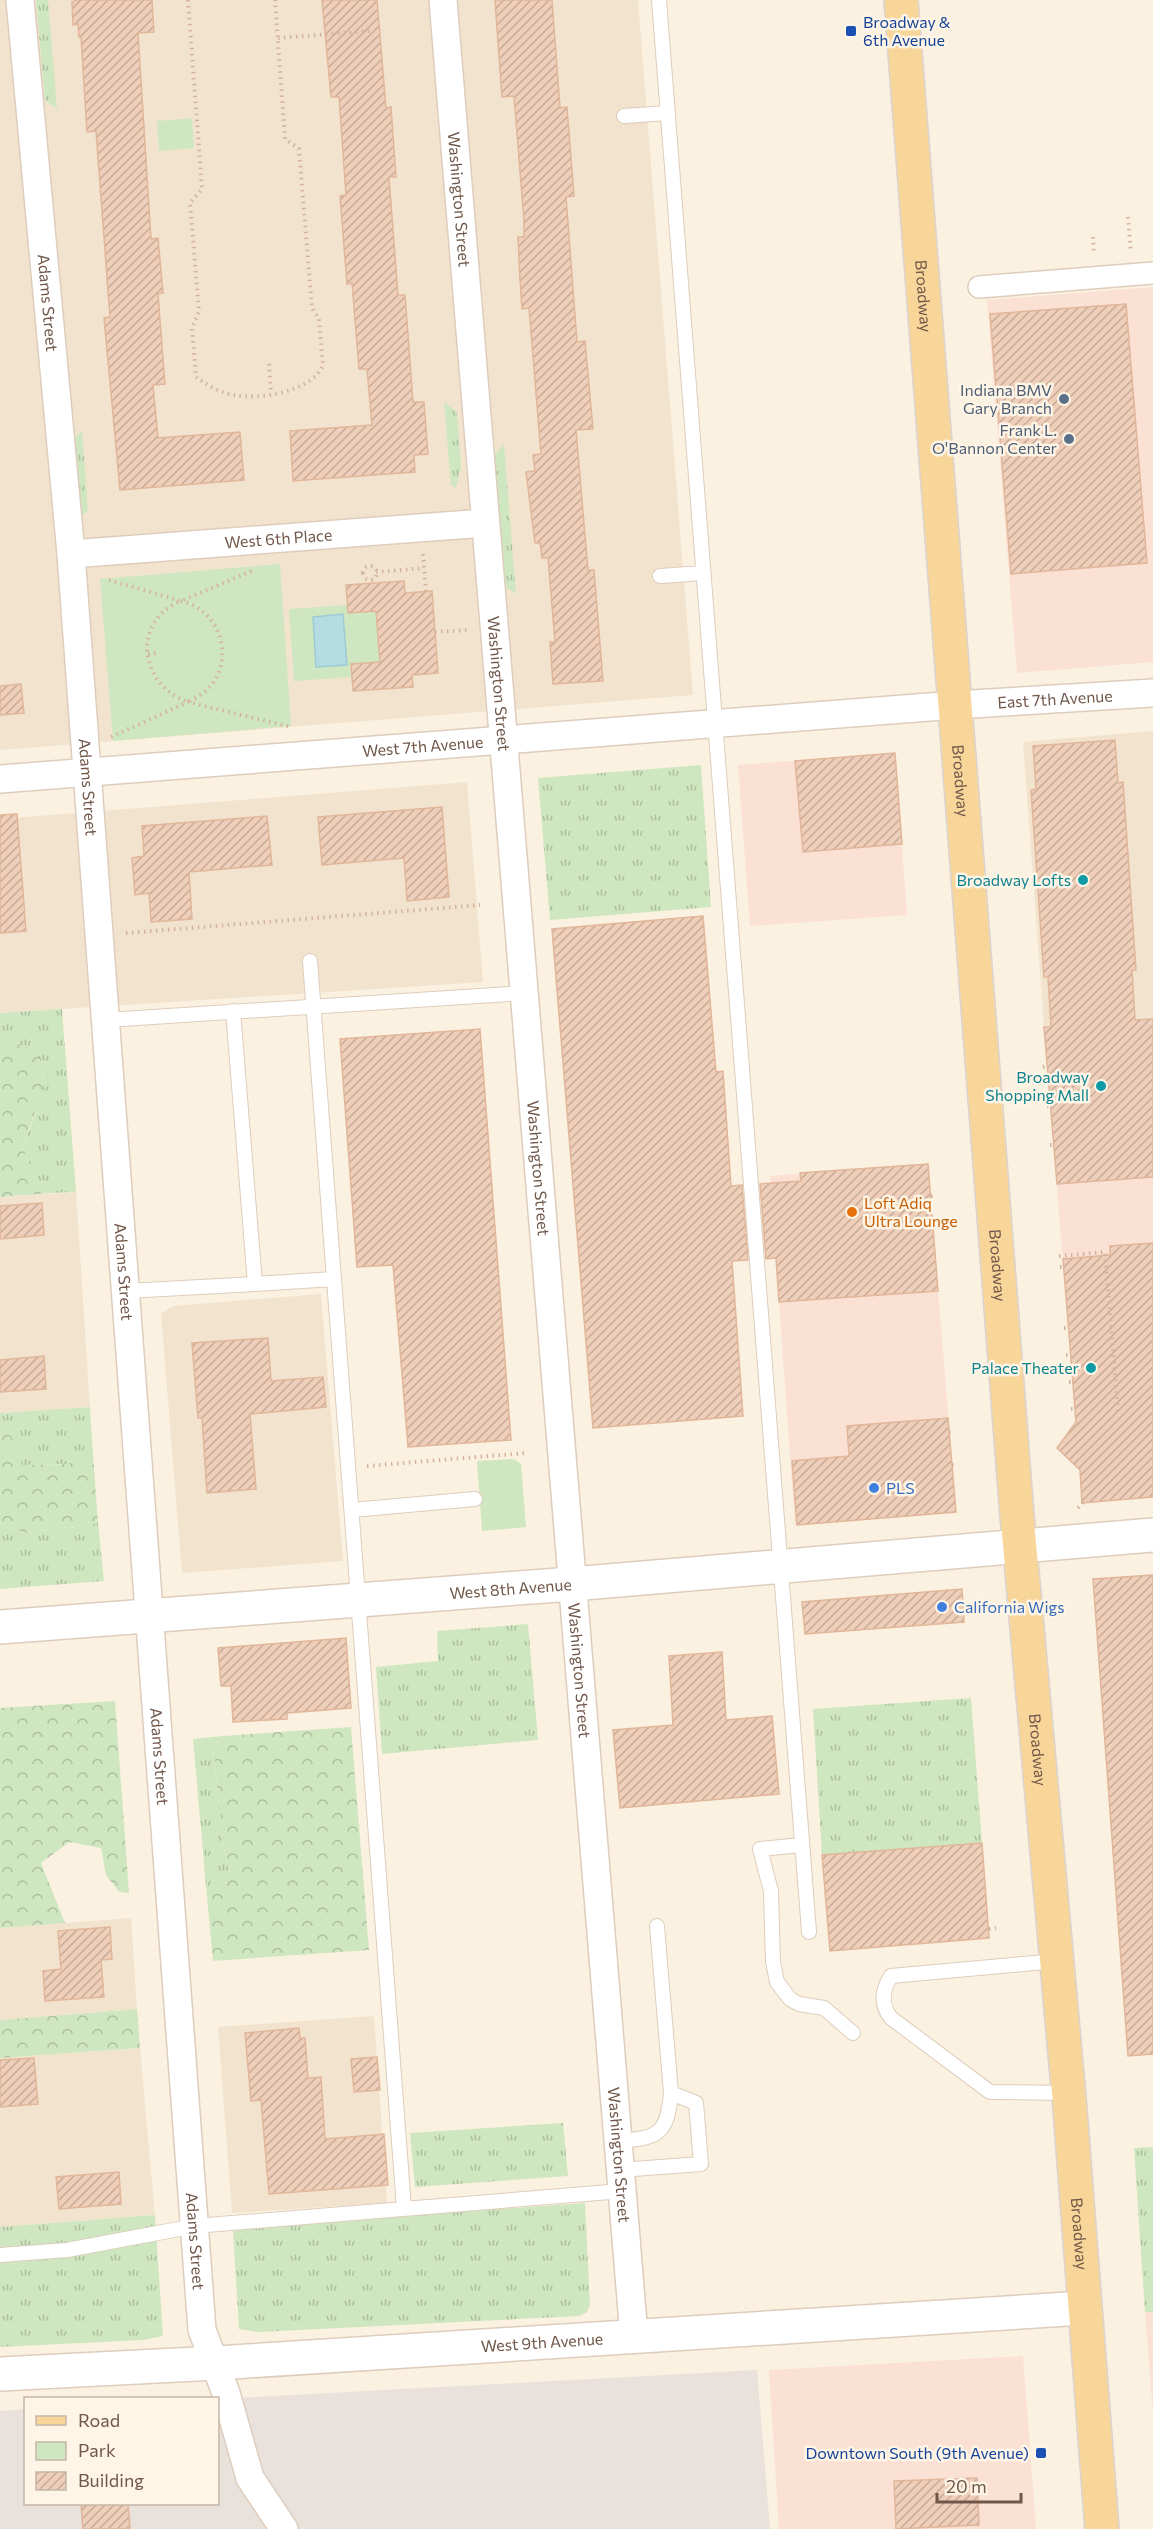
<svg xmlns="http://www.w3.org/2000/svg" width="1153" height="2529" font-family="Commissioner,sans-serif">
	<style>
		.residential { fill: #f2e3cf }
		.commercial { fill: #fbe0d4 }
		.industrial { fill: #e9e2dc }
		.grass { fill: url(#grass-tufts) }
		.forest { fill: url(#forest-crowns) }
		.green { fill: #cfe7c0 }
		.water { fill: #b6dce3; stroke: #9dcbd4; stroke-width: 1.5 }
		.building { fill: url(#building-hatch); stroke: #e1b69a; stroke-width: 1.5 }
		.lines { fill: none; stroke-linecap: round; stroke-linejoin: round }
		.service-casing { stroke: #decdbd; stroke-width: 16 }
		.pedestrian-casing { stroke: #decdbd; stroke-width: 24 }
		.minor-casing { stroke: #decdbd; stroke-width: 30 }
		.tertiary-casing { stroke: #decdbd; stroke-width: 36 }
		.primary-casing { stroke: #dad3d0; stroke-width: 36 }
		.path { stroke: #d3b39d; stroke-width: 4; stroke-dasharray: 1.5 4.5; stroke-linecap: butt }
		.service { stroke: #fff; stroke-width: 14 }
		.pedestrian { stroke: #fff; stroke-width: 21 }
		.minor { stroke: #fff; stroke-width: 27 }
		.tertiary { stroke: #fff; stroke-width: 33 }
		.primary { stroke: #f8d69a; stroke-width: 33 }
		.transit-dot { fill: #1a4fb4; stroke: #fef5e6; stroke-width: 2 }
		.service-dot { fill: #5c6f8a; stroke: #fef5e6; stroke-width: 2 }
		.culture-dot { fill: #0f9aa8; stroke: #fef5e6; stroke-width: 2 }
		.food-dot { fill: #e8710a; stroke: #fef5e6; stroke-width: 2 }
		.shop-dot { fill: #3f7fe0; stroke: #fef5e6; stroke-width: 2 }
		.labels { text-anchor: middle; stroke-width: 5; stroke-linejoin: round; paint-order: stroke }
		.transit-label { font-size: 16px; fill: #164399; stroke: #fef5e6; text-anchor: start }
		.street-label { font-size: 16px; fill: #705749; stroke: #fef5e6 }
		.service-label { font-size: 16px; fill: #4e5e75; stroke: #fef5e6; text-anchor: end }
		.culture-label { font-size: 16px; fill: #0d838f; stroke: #fef5e6; text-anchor: end }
		.food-label { font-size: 16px; fill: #c56008; stroke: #fef5e6; text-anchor: start }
		.shop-label { font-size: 16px; fill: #366cbe; stroke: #fef5e6; text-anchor: start }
	</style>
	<defs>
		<pattern id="grass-tufts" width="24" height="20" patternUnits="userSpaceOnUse" patternTransform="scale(1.5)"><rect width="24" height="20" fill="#cfe7c0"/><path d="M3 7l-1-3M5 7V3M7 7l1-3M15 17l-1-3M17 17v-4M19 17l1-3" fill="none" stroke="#acbe9e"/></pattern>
		<pattern id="forest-crowns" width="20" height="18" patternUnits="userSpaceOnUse" patternTransform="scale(1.5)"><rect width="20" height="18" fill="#cfe7c0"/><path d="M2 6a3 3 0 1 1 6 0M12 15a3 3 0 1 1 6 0" fill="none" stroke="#acbe9e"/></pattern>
		<pattern id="building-hatch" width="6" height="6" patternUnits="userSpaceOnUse" patternTransform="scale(1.5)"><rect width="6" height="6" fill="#efcfb9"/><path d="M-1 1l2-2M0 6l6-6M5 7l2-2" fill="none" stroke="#c6ab98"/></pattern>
	</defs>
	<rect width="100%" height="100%" fill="#fbf1e0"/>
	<path class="residential" d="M 0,0 L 638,0 L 693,695 L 0,750 Z
		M 1153,731 L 1153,1019 L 1044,1027 L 1023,742 Z
		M 467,782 L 483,982 L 0,1013 L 0,819 Z
		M 76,1192 L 90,1407 L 0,1413 L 0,1197 Z
		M 321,1294 L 343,1561 L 182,1573 L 161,1314 L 173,1306 Z
		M 131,1918 L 137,2009 L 0,2020 L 0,1928 Z
		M 374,2016 L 387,2203 L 232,2213 L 218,2027 Z
		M 140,2048 L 155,2215 L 0,2227 L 0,2058 Z"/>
	<path class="commercial" d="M 1153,287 L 1153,662 L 1017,673 L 987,300 Z
		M 895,753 L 907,915 L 750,926 L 738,765 Z
		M 1153,1019 L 1153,1497 L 1082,1497 L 1044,1027 Z
		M 928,1164 L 956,1512 L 795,1525 L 770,1176 Z
		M 1145,2312 L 1153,2312 L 1153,2413 Z
		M 1023,2356 L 1036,2529 L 779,2529 L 769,2370 Z"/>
	<path class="industrial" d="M 757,2370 L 770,2529 L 0,2529 L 0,2411 L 25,2409 L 26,2504 L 218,2504 L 218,2399 Z"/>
	<path class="grass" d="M 36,0 L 48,0 L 57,109 L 45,100 Z
		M 444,402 L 457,412 L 461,467 L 456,488 L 451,485 Z
		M 82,431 L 88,511 L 83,515 L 78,507 L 71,441 Z
		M 504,445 L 516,594 L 504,586 L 494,455 Z
		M 701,765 L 711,907 L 550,920 L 538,778 Z
		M 62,1009 L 76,1192 L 52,1193 L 33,1175 L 23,1147 L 36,1111 L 35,1051 L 0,1035 L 0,1013 Z
		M 90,1407 L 93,1454 L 67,1464 L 22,1465 L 11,1437 L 0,1431 L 0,1413 Z
		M 0,1523 L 25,1533 L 98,1523 L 104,1581 L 0,1589 Z
		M 528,1624 L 538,1740 L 382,1754 L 376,1667 L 438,1661 L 437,1631 Z
		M 971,1698 L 982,1843 L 822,1855 L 813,1709 Z
		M 223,1736 L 213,1747 L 224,1848 L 231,1879 L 207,1897 L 193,1739 Z
		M 563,2123 L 568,2176 L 415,2187 L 410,2133 Z
		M 1153,2147 L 1153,2312 L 1145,2312 L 1134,2148 Z
		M 585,2203 L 590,2305 L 587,2312 L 579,2316 L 259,2332 L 239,2329 L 233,2231 L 261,2226 Z
		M 155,2215 L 163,2336 L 143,2340 L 0,2347 L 0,2227 Z"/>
	<path class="forest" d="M 0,1035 L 35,1051 L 48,1074 L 23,1147 L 33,1175 L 52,1193 L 0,1197 Z
		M 0,1431 L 11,1436 L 22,1465 L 67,1464 L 93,1454 L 98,1523 L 25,1533 L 0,1523 Z
		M 115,1701 L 129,1893 L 119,1892 L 106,1875 L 101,1848 L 69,1842 L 41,1863 L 65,1923 L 0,1928 L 0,1708 Z
		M 351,1727 L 369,1950 L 213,1961 L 207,1897 L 231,1879 L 224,1848 L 213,1747 L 223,1736 Z
		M 137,2009 L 140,2048 L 0,2058 L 0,2020 Z"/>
	<path class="green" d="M 192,118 L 194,148 L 159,151 L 157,121 Z
		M 280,564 L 291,726 L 113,741 L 100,579 Z
		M 347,605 L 348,613 L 376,611 L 380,662 L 352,664 L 352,677 L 294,681 L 289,609 Z
		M 514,1459 L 521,1464 L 526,1527 L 482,1531 L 477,1461 Z"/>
	<path class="water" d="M 343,614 L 347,665 L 316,667 L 313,617 Z"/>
	<path class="building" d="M 76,0 L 152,0 L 154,32 L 138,33 L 151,239 L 158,238 L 163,293 L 158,294 L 165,384 L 153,385 L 158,438 L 240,432 L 244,480 L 120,490 L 104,318 L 110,317 L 96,131 L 87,132 L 81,37 L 79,37 L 78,24 L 73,25 L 72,2 Z
		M 322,0 L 377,0 L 386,108 L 391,107 L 396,177 L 389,177 L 398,295 L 405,295 L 413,402 L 424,402 L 428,454 L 414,455 L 415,472 L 293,481 L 290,431 L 372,425 L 367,369 L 359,369 L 352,283 L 347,284 L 340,196 L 346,195 L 339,97 L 331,97 Z
		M 495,0 L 552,0 L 560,108 L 567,107 L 574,196 L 566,197 L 577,342 L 585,341 L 593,429 L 576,430 L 588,570 L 594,570 L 603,681 L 553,684 L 550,642 L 555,642 L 548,558 L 542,558 L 540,543 L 535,543 L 526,472 L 535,471 L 533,455 L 541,454 L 529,308 L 522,309 L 520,279 L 518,237 L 524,237 L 524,221 L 514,96 L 502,97 Z
		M 1126,304 L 1147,563 L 1011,574 L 990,314 Z
		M 404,581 L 405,593 L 432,591 L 438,673 L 412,675 L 413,687 L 353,691 L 351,664 L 380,662 L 376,611 L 348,613 L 346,585 Z
		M 21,684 L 24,713 L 0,715 L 0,686 Z
		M 1115,740 L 1118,783 L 1123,782 L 1136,970 L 1132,970 L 1135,1020 L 1153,1019 L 1153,1177 L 1057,1184 L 1044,1027 L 1051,1027 L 1048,977 L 1044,977 L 1031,790 L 1036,789 L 1033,746 Z
		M 895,753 L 902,844 L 803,852 L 795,761 Z
		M 442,807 L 449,897 L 407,901 L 404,858 L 322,865 L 318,817 Z
		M 17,814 L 26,931 L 0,933 L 0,815 Z
		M 267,816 L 272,865 L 189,872 L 192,919 L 151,922 L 149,893 L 135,895 L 132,858 L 144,856 L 142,826 Z
		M 703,916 L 716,1072 L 723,1071 L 731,1186 L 742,1185 L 748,1260 L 732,1261 L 743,1416 L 593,1428 L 552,929 Z
		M 480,1029 L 511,1440 L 408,1447 L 393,1265 L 357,1267 L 340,1039 Z
		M 928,1164 L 938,1291 L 779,1302 L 776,1258 L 766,1259 L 760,1184 L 801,1181 L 800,1173 Z
		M 42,1203 L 44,1235 L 0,1239 L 0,1206 Z
		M 1153,1243 L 1153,1497 L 1082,1503 L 1080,1470 L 1057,1448 L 1076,1422 L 1063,1259 L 1110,1255 L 1110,1246 Z
		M 268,1338 L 271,1381 L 323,1377 L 326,1407 L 250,1414 L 256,1489 L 207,1493 L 202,1418 L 198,1418 L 192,1343 Z
		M 44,1356 L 46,1389 L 0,1392 L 0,1360 Z
		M 948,1418 L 956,1512 L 797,1525 L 792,1461 L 849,1456 L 847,1426 Z
		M 1153,1575 L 1153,2054 L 1128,2056 L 1093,1579 Z
		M 962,1589 L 964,1622 L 805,1634 L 802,1602 Z
		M 346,1638 L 351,1708 L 287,1713 L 287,1719 L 233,1722 L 231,1686 L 221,1686 L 218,1648 Z
		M 722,1652 L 726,1720 L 772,1716 L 779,1794 L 620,1808 L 613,1730 L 673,1725 L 669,1656 Z
		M 982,1843 L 989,1938 L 830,1951 L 822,1855 Z
		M 110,1927 L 112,1959 L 101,1960 L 104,1997 L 45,2001 L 43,1971 L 61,1969 L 58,1931 Z
		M 299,2028 L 300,2038 L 305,2038 L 308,2078 L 321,2077 L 325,2139 L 384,2134 L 388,2185 L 269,2194 L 261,2100 L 251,2101 L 245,2033 Z
		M 377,2057 L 380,2090 L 354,2092 L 351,2059 Z
		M 34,2058 L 38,2104 L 0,2107 L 0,2060 Z
		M 119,2172 L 121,2204 L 59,2209 L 56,2177 Z
		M 977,2478 L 979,2525 L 896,2529 L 894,2481 Z
		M 81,2504 L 128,2504 L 130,2529 L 83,2529 Z"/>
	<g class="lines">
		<g class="service-casing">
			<path id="service" d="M 659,0 L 809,1932
				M 624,116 L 668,113
				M 660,576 L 703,573
				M 310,961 L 404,2208
				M 107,1020 L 524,993
				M 255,1284 L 334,1279
				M 127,1291 L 255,1284 L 233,1011
				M 352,1510 L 475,1499
				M 802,1845 L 760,1849 L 771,1891 L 773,1962 L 777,1982 L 790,1999 L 799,2004 L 824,2008 L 853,2033
				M 1056,1961 L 891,1976 C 882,1990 880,2004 891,2018 L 990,2092 L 1068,2093
				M 618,2141 C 658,2138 667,2135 671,2093 L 657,1926
				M 620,2170 L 701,2164 L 696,2103 L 671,2093
				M 0,2255 L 67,2250 L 195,2226 L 622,2191"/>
		</g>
		<g class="pedestrian-casing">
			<path id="pedestrian" d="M 979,287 L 1153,273"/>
		</g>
		<g class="minor-casing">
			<g id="minor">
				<path id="s1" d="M 20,0 L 71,554 L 202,2330 L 226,2393 L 250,2478 L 284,2529"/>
				<path id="s2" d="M 443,0 L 634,2336"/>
				<path id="s3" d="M 71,554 L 485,523"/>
				<path id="s4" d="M 0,779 L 955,705 L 1153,693"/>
			</g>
		</g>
		<g class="tertiary-casing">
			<g id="tertiary">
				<path id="s5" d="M 0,1627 L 572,1584 L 1153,1535"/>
				<path id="s6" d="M 0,2374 L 216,2363 L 1084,2308"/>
			</g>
		</g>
		<g class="primary-casing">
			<g id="primary">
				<path id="s7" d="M 901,0 L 1017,1516 L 1070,2109 L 1102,2529"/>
			</g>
		</g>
		<path class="path" d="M 188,0 L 202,189 L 190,203 L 199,312 L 192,328 L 196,377 C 207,385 220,393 234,395 C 259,400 312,392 323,365 L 319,319 L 312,308 L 299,149 L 285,139 L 275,0
			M 278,38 L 371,31
			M 1128,217 L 1131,253
			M 1093,237 L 1094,254
			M 269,364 L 271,393
			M 423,554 L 426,591
			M363 573a7 7 0 1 1 14 0a7 7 0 1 1-14 0Z
			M 376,572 L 424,568
			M 109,580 L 181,601 L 254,570
			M 181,601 C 214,608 233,647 216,678 C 211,689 198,697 188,702 C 139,685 131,621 181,601 Z
			M 435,632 L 467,630
			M 148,654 L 159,653
			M 111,737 L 188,702 L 291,727
			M 126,933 L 480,905
			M 1043,1067 L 1048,1066
			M 1047,1106 L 1051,1106
			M 1050,1145 L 1054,1145
			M 931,1196 L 936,1195
			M 1059,1256 L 1105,1252 L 1118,1411
			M 1060,1267 L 1063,1267
			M 1064,1328 L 1068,1328
			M 1066,1355 L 1071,1355
			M 1069,1382 L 1073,1382
			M 1071,1409 L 1075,1409
			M 949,1432 L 955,1432
			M 952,1465 L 958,1464
			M 367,1466 L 526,1453
			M 1078,1508 L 1085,1500
			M 989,1929 L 996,1928"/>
		<use href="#service" class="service"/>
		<use href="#pedestrian" class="pedestrian"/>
		<use href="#minor" class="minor"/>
		<use href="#tertiary" class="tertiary"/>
		<use href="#primary" class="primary"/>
	</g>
	<g class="transit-dot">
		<rect x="845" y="25" width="12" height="12" rx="3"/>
		<rect x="1035" y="2447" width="12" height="12" rx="3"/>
	</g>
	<g class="service-dot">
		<circle cx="1064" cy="399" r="6"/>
		<circle cx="1069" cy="439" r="6"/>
	</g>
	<g class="culture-dot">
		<circle cx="1083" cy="880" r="6"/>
		<circle cx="1101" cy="1086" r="6"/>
		<circle cx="1091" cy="1368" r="6"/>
	</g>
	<circle class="food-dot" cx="852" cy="1212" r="6"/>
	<g class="shop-dot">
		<circle cx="874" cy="1488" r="6"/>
		<circle cx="942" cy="1607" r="6"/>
	</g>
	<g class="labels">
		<g class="transit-label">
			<text x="863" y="28">Broadway &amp;<tspan x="863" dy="18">6th Avenue</tspan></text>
			<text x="1029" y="2459" text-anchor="end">Downtown South (9th Avenue)</text>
		</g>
		<g class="street-label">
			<text dy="6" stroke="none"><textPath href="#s2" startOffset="200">Washington Street</textPath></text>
			<text dy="6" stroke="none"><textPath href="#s7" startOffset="297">Broadway</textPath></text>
			<text dy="6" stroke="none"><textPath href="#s1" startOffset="304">Adams Street</textPath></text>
			<text dy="6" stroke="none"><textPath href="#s3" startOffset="208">West 6th Place</textPath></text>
			<text dy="6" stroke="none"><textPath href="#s2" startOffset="686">Washington Street</textPath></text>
			<text dy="6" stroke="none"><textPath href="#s4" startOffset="1058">East 7th Avenue</textPath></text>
			<text dy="6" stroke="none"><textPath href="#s4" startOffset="424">West 7th Avenue</textPath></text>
			<text dy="6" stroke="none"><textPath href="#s7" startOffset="783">Broadway</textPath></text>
			<text dy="6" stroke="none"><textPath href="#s1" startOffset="790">Adams Street</textPath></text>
			<text dy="6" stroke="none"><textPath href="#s2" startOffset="1172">Washington Street</textPath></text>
			<text dy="6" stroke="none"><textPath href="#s7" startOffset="1269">Broadway</textPath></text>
			<text dy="6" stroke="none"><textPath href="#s1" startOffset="1276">Adams Street</textPath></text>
			<text dy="6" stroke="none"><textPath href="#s5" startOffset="512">West 8th Avenue</textPath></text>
			<text dy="6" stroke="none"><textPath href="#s2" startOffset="1676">Washington Street</textPath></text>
			<text dy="6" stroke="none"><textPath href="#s7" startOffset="1755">Broadway</textPath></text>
			<text dy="6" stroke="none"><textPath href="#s1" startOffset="1762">Adams Street</textPath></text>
			<text dy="6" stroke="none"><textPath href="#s2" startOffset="2162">Washington Street</textPath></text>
			<text dy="6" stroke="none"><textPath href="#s7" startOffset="2241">Broadway</textPath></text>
			<text dy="6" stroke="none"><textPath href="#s1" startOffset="2248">Adams Street</textPath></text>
			<text dy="6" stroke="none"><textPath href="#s6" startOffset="543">West 9th Avenue</textPath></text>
		</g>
		<g class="service-label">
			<text x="1052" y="396">Indiana BMV<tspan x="1052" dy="18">Gary Branch</tspan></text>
			<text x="1057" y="436">Frank L.<tspan x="1057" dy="18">O'Bannon Center</tspan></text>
		</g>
		<g class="culture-label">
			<text x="1071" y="886">Broadway Lofts</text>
			<text x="1089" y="1083">Broadway<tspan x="1089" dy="18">Shopping Mall</tspan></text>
			<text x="1079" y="1374">Palace Theater</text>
		</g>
		<g class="food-label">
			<text x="864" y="1209">Loft Adiq<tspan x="864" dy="18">Ultra Lounge</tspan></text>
		</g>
		<g class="shop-label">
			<text x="886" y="1494">PLS</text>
			<text x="954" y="1613">California Wigs</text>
		</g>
	</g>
	<rect x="24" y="2397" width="195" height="108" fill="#fef5e6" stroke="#c5b6a7" stroke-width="1.5"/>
	<rect x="36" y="2416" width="30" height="9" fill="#f8d69a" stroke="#c5b6a7" stroke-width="1.5"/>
	<text x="78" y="2427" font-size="18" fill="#705749">Road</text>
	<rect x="36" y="2442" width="30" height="18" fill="#cfe7c0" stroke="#c5b6a7" stroke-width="1.5"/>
	<text x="78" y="2457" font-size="18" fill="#705749">Park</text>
	<rect x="36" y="2472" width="30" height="18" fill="url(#building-hatch)" stroke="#c5b6a7" stroke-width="1.5"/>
	<text x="78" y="2487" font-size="18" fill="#705749">Building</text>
	<path d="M937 2493v9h84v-9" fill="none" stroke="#705749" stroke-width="3"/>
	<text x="946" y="2493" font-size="18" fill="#705749" stroke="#fef5e6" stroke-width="4.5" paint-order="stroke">20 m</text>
</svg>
